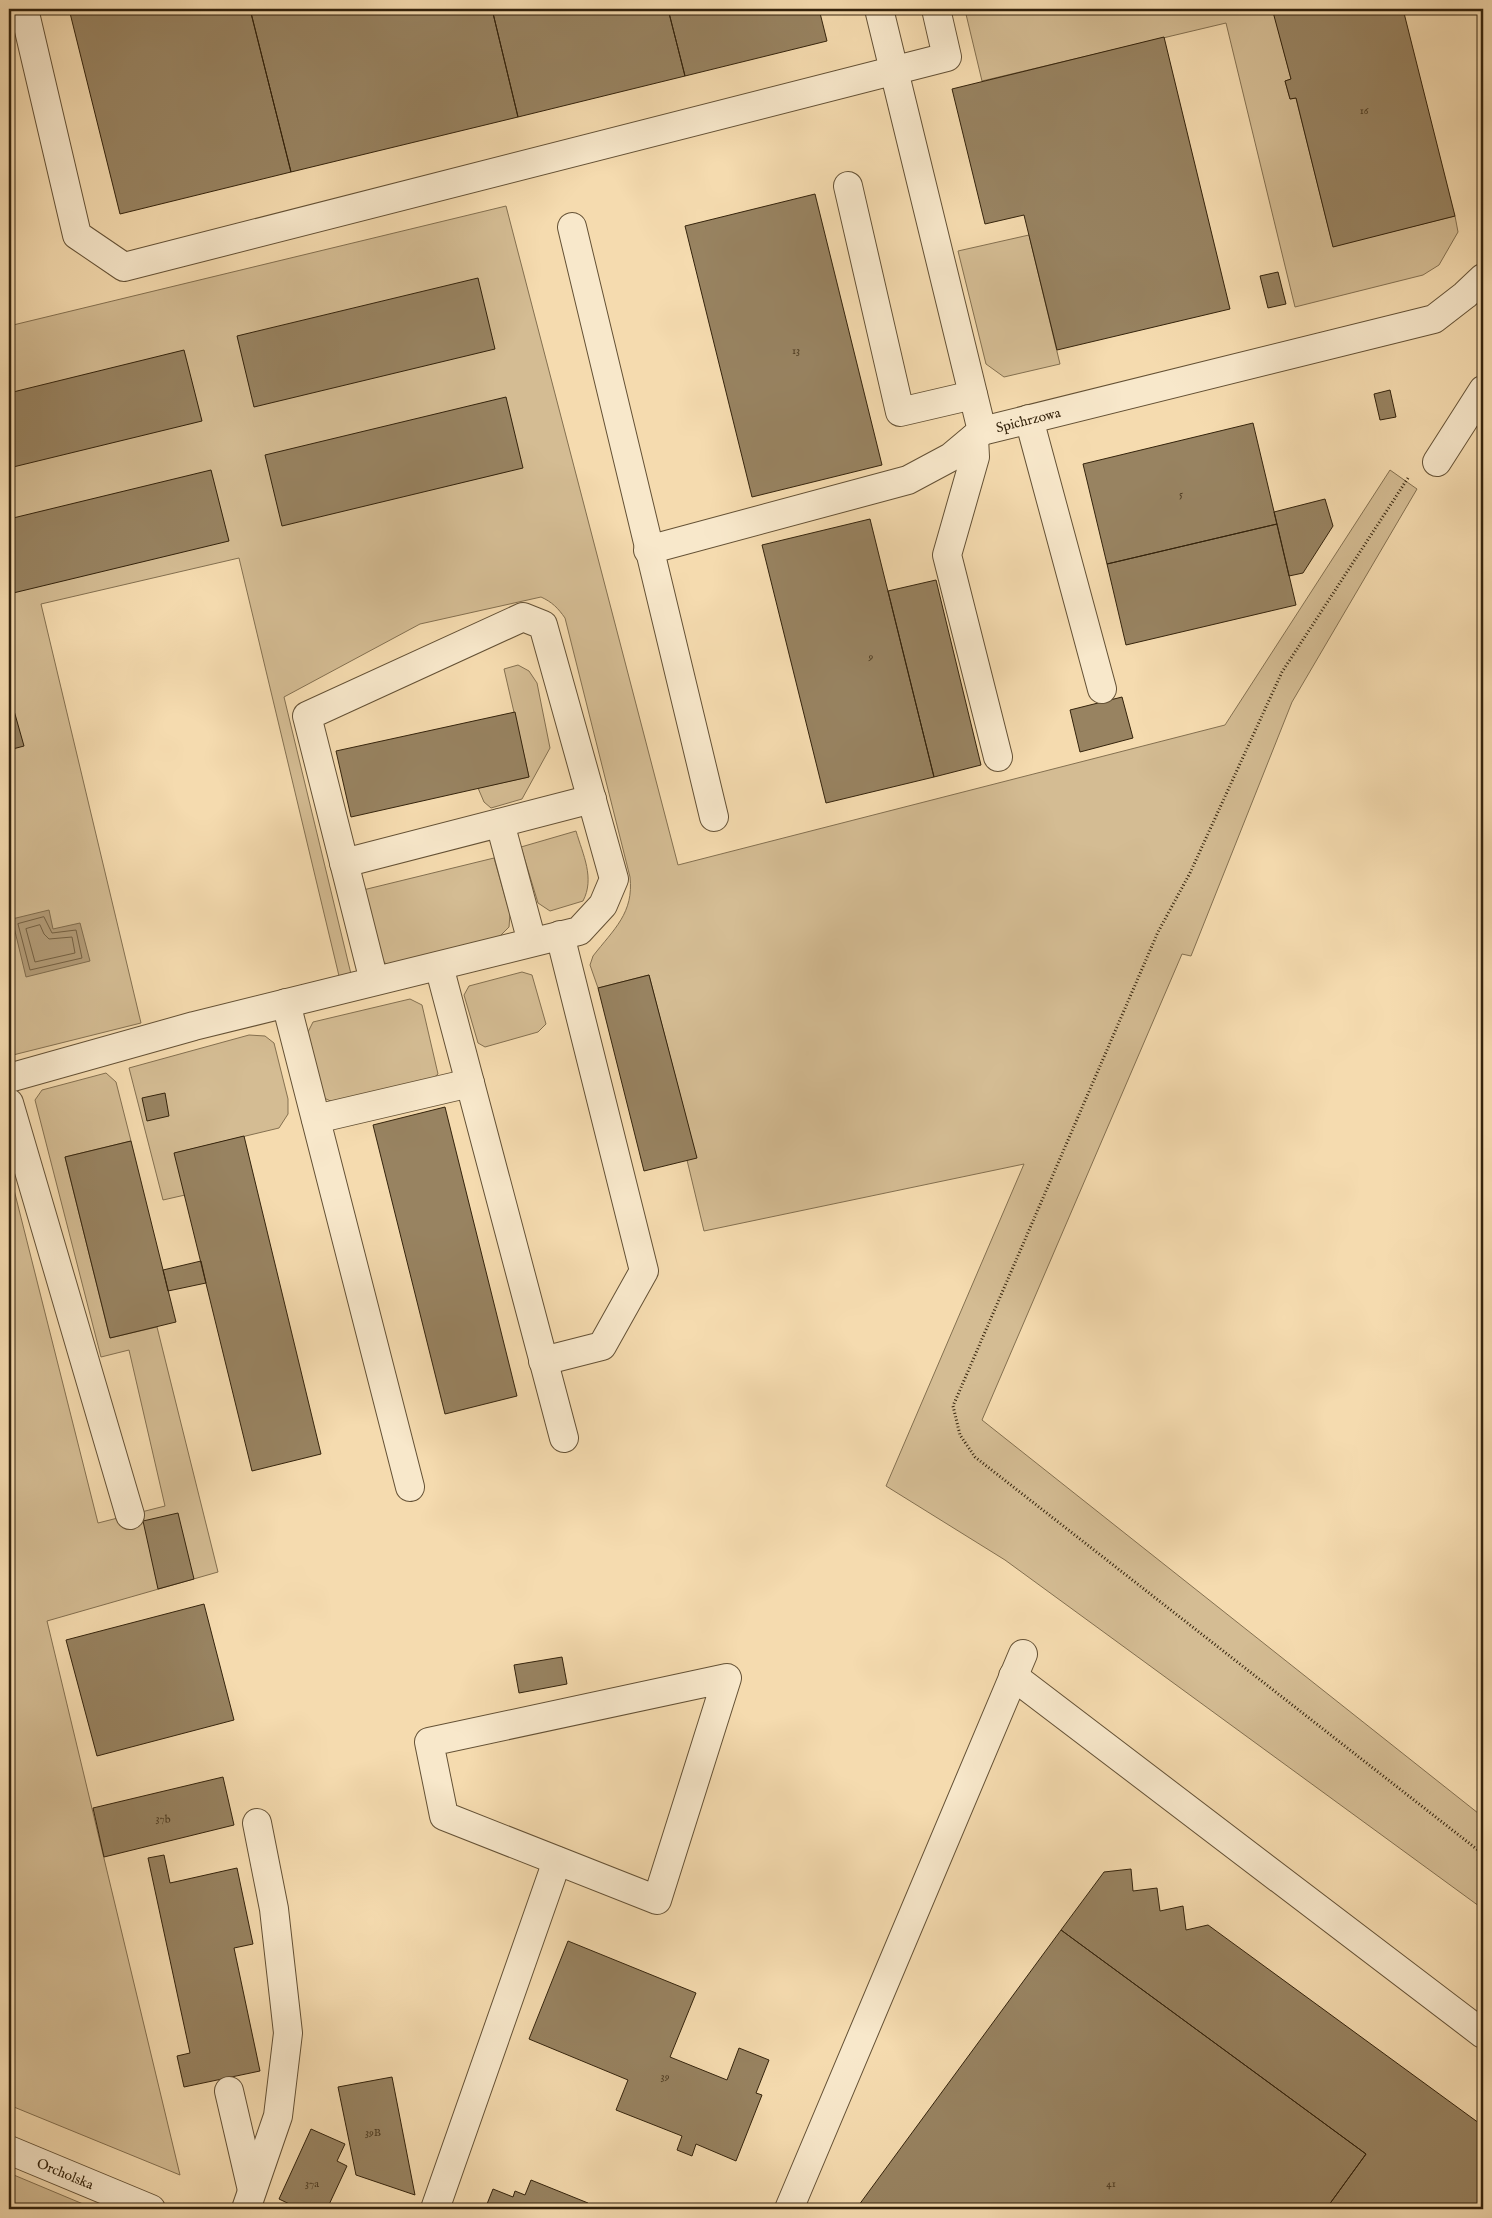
<svg xmlns="http://www.w3.org/2000/svg" width="1492" height="2218" font-family="'IM FELL English',serif">
	<style>
		.green { fill: #d4bc93; stroke: #847050 }
		.water { fill: #b39c78; stroke: #806c4d }
		.lines { fill: none; stroke-linecap: round; stroke-linejoin: round }
		.shore { stroke: #746042; stroke-width: 1 }
		.building { fill: #988361; stroke: #34230c }
		.minor-casing { stroke: #645135; stroke-width: 30 }
		.path { stroke: #34230c; stroke-width: 3; stroke-dasharray: 1 2.5; stroke-linecap: butt }
		.minor { stroke: #f8e8cb; stroke-width: 28 }
		.labels { text-anchor: middle; stroke-width: 5; stroke-linejoin: round; paint-order: stroke }
		.number-label { font-size: 11px; fill: #4d3b21 }
		.street-label { font-size: 14px; fill: #34230c; stroke: #f8e8cb }
	</style>
	<rect width="100%" height="100%" fill="#f5dbaf"/>
	<filter id="stains"><feTurbulence type="fractalNoise" baseFrequency=".004" numOctaves="4"/><feColorMatrix values="0 0 0 0 .2 0 0 0 0 .09 0 0 0 0 .02 0 0 0 .5 -.17"/></filter>
	<radialGradient id="worn" r=".72"><stop offset=".6" stop-color="#630" stop-opacity="0"/><stop offset="1" stop-color="#630" stop-opacity=".3"/></radialGradient>
	<path class="green" d="M 1273,9 L 1291,79 L 1285,81 L 1290,99 L 1296,98 L 1333,246 L 1455,216 L 1458,232 L 1439,265 L 1423,275 L 1295,307 L 1226,23 L 982,81 L 965,10 Z
		M 506,206 L 678,865 L 1225,725 L 1390,470 L 1417,489 L 1292,702 L 1191,956 L 1182,954 L 982,1420 L 1483,1817 L 1483,1909 L 1005,1560 L 886,1486 L 1024,1164 L 704,1231 L 687,1160 L 696,1157 L 649,975 L 598,988 L 590,965 L 593,956 C 614,929 634,913 630,877 L 565,618 C 558,608 552,602 541,597 L 420,624 L 284,697 L 351,974 L 339,976 L 239,558 L 41,604 L 141,1023 L 9,1056 L 9,326 Z
		M 1029,235 L 1060,364 L 1004,377 L 986,364 L 958,251 Z
		M 518,665 L 529,671 L 537,683 L 550,748 L 522,799 L 491,808 L 484,802 L 478,788 L 529,777 L 504,669 Z
		M 576,831 C 583,855 595,878 583,901 L 550,911 L 538,903 L 521,847 Z
		M 494,858 L 510,914 L 509,927 L 499,937 L 387,965 L 377,954 L 363,890 Z
		M 522,972 L 532,975 L 546,1024 L 538,1032 L 485,1047 L 478,1043 L 464,995 L 469,986 Z
		M 410,999 L 422,1005 L 438,1074 L 430,1081 L 335,1103 L 324,1098 L 308,1032 L 313,1022 Z
		M 249,1035 L 265,1036 L 274,1043 L 288,1099 L 288,1114 L 279,1128 L 175,1153 L 185,1195 L 163,1200 L 129,1068 Z
		M 106,1073 L 116,1082 L 131,1141 L 65,1157 L 110,1338 L 157,1327 L 218,1572 L 47,1621 L 180,2175 L 9,2105 L 9,1170 L 98,1523 L 165,1506 L 129,1350 L 101,1357 L 35,1100 L 42,1090 Z
		M 9,2173 L 95,2209 L 9,2209 Z"/>
	<path class="water" d="M 49,910 L 53,929 L 80,923 L 90,961 L 26,977 L 12,919 Z"/>
	<g class="lines">
		<path class="shore" d="M 44,917 L 52,933 L 76,930 L 82,958 L 30,970 L 18,924 Z
			M 40,925 L 44,934 L 49,939 L 72,937 L 75,953 L 35,962 L 26,929 Z"/>
	</g>
	<path class="building" d="M 69,9 L 250,9 L 291,172 L 120,214 Z
		M 250,9 L 492,9 L 518,117 L 291,172 Z
		M 492,9 L 668,9 L 685,76 L 518,117 Z
		M 668,9 L 819,9 L 827,41 L 685,76 Z
		M 1286,9 L 1403,9 L 1455,216 L 1333,247 L 1296,98 L 1290,99 L 1285,81 L 1291,79 L 1273,12 Z
		M 1164,37 L 1230,309 L 1057,350 L 1024,215 L 985,224 L 952,89 Z
		M 815,194 L 882,465 L 752,497 L 685,226 Z
		M 1278,272 L 1286,304 L 1268,308 L 1260,276 Z
		M 478,278 L 495,349 L 254,407 L 237,336 Z
		M 184,350 L 202,421 L 9,468 L 9,393 Z
		M 1390,390 L 1396,417 L 1380,420 L 1374,394 Z
		M 506,397 L 523,468 L 282,526 L 265,455 Z
		M 1253,423 L 1277,524 L 1107,564 L 1083,464 Z
		M 211,470 L 229,541 L 9,594 L 9,519 Z
		M 1325,499 L 1333,526 L 1303,573 L 1289,576 L 1274,512 Z
		M 870,519 L 934,777 L 826,803 L 762,545 Z
		M 1277,524 L 1296,605 L 1126,645 L 1107,564 Z
		M 936,580 L 981,765 L 934,777 L 888,591 Z
		M 9,693 L 24,746 L 9,750 Z
		M 1122,697 L 1133,738 L 1080,752 L 1070,710 Z
		M 515,712 L 529,777 L 351,817 L 336,751 Z
		M 649,975 L 697,1158 L 644,1171 L 598,988 Z
		M 165,1093 L 169,1116 L 147,1121 L 142,1098 Z
		M 445,1107 L 517,1396 L 445,1414 L 373,1125 Z
		M 244,1136 L 321,1454 L 252,1471 L 174,1153 Z
		M 131,1141 L 176,1322 L 110,1338 L 65,1157 Z
		M 201,1261 L 206,1283 L 168,1291 L 163,1270 Z
		M 178,1513 L 194,1579 L 158,1589 L 143,1521 Z
		M 204,1604 L 234,1720 L 97,1756 L 66,1640 Z
		M 562,1657 L 567,1684 L 519,1693 L 514,1665 Z
		M 223,1777 L 234,1825 L 104,1857 L 93,1808 Z
		M 164,1855 L 170,1883 L 237,1868 L 253,1944 L 234,1948 L 260,2071 L 184,2087 L 177,2056 L 190,2053 L 148,1858 Z
		M 1131,1869 L 1133,1891 L 1157,1888 L 1160,1911 L 1183,1906 L 1186,1930 L 1208,1925 L 1483,2126 L 1483,2209 L 1326,2209 L 1366,2154 L 1061,1930 L 1104,1872 Z
		M 1061,1930 L 1366,2154 L 1326,2209 L 856,2209 Z
		M 568,1941 L 696,1993 L 670,2057 L 727,2080 L 739,2048 L 769,2060 L 756,2093 L 762,2095 L 736,2161 L 696,2144 L 692,2156 L 677,2150 L 682,2136 L 616,2110 L 628,2080 L 529,2039 Z
		M 392,2077 L 415,2195 L 356,2175 L 338,2087 Z
		M 311,2129 L 345,2144 L 337,2161 L 347,2166 L 327,2209 L 300,2209 L 279,2199 Z
		M 531,2180 L 588,2203 L 585,2209 L 485,2209 L 493,2189 L 513,2197 L 515,2191 L 525,2195 Z"/>
	<g class="lines">
		<g class="minor-casing">
			<g id="minor">
				<path d="M 24,9 L 77,235 L 124,267 L 947,57 L 936,9"/>
				<path d="M 879,9 L 982,431"/>
				<path d="M 848,186 L 900,412 L 973,395"/>
				<path d="M 572,227 L 714,817"/>
				<path d="M 1029,419 L 1102,689"/>
				<path d="M 974,438 L 975,457 L 947,555 L 998,757"/>
				<path d="M 1437,462 L 1483,390"/>
				<path id="s1" d="M 648,550 L 908,480 L 951,457 L 982,431 L 1434,319 L 1465,295 L 1483,278"/>
				<path d="M 500,823 L 532,942"/>
				<path d="M 344,863 L 592,799"/>
				<path d="M 439,966 L 564,1438"/>
				<path d="M 286,1003 L 410,1487"/>
				<path d="M 9,1078 L 194,1026 L 579,931 L 603,905 L 614,879 L 543,625 L 523,617 L 307,716 L 374,981"/>
				<path d="M 9,1103 L 130,1515"/>
				<path d="M 316,1119 L 470,1083"/>
				<path d="M 543,1361 L 602,1346 L 644,1271 L 560,935"/>
				<path d="M 1013,1676 L 1483,2034"/>
				<path d="M 727,1678 L 657,1900 L 444,1816 L 429,1742 Z"/>
				<path d="M 229,2091 L 252,2190"/>
				<path id="s2" d="M 9,2150 L 151,2209"/>
				<path d="M 246,2209 L 278,2116 L 288,2033 L 274,1909 L 257,1823"/>
				<path d="M 435,2209 L 557,1861"/>
				<path d="M 789,2209 L 1023,1654"/>
			</g>
		</g>
		<path class="path" d="M 1408,478 L 1282,672 L 1190,873 L 1158,932 L 953,1406 L 960,1435 L 975,1457 L 1483,1854"/>
		<use href="#minor" class="minor"/>
	</g>
	<g class="labels">
		<g class="number-label">
			<text x="1364" y="114">16</text>
			<text x="796" y="354">13</text>
			<text x="1181" y="497">5</text>
			<text x="871" y="660">9</text>
			<text x="163" y="1822">37b</text>
			<text x="665" y="2080">39</text>
			<text x="373" y="2136">39B</text>
			<text x="312" y="2187">37a</text>
			<text x="1111" y="2187">41</text>
		</g>
		<g class="street-label">
			<text dy="5" stroke="none"><textPath href="#s1" startOffset="406">Spichrzowa</textPath></text>
			<text dy="5" stroke="none"><textPath href="#s2" startOffset="61">Orcholska</textPath></text>
		</g>
	</g>
	<rect width="1492" height="2218" fill="none" stroke="#f5dbaf" stroke-width="30"/>
	<rect x="10" y="10" width="1472" height="2198" fill="none" stroke="#34230c" stroke-width="2.5"/>
	<rect x="15" y="15" width="1462" height="2188" fill="none" stroke="#34230c"/>
	<rect width="100%" height="100%" filter="url(#stains)"/>
	<rect width="100%" height="100%" fill="url(#worn)"/>
</svg>
